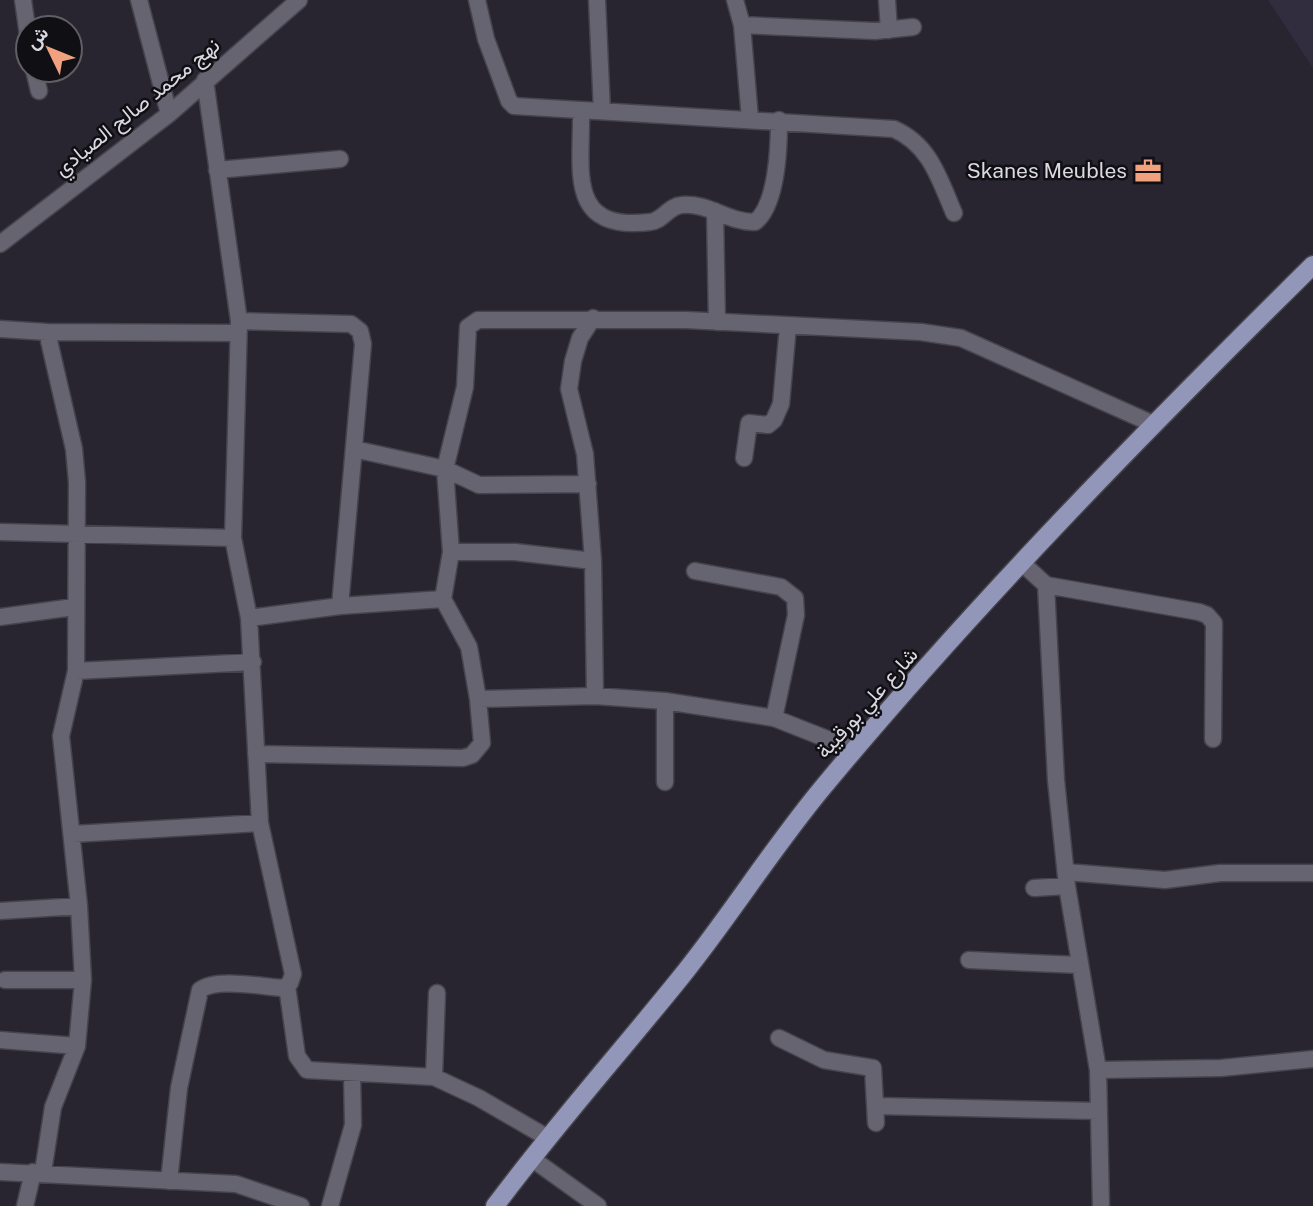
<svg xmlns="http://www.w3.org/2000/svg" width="1313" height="1206" font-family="'Public Sans',Vazirmatn,sans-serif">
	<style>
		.built { fill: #322d3e }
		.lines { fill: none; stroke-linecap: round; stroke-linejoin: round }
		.minor-casing { stroke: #45434c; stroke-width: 19 }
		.major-casing { stroke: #45434c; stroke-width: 21 }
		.minor { stroke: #676471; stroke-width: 16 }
		.major { stroke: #9297ba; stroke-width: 18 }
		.labels { text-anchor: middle; stroke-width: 5; stroke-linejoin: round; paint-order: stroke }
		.street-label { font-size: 21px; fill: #dad8e0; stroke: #100f14 }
		.poi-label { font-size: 21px; fill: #dad8e0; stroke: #100f14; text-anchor: end }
	</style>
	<rect width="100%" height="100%" fill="#282530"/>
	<path class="built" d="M 1268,0 L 1313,0 L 1313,68 Z"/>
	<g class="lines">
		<g class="minor-casing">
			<path id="minor" d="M 23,0 L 28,35
				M 139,0 L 169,114
				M 477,0 L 486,39 L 509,101 L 514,106 L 894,129 C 930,145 939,178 954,213
				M 597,0 L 602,111
				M 735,0 L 742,25 L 750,119
				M 887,0 L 889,30
				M 742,25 L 875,31 L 913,27
				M 34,70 L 39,91
				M 581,112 C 582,171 566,232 650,222 C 663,221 668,206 682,205 C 707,202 730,223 755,222 C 777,205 779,147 779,120
				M 217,170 L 340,159
				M 715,211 L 717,322
				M 0,244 L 169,114 L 299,0
				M 239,321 L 351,324 L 360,331 L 363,344 L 340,606
				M 0,329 L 47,332 L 238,333
				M 354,449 L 445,469 L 479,485 L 588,484
				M 744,458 L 749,423 L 768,425 L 774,420 L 781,404 L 788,326
				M 0,532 L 233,538
				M 451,552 L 515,552 L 593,561 L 585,454 L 569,389 L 573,361 L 580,338 L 593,318
				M 593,561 L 595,696
				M 1022,563 L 1046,585 L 1199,612 L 1207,615 L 1214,623 L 1213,739
				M 695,571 L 781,587 L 795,598 L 796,615 L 774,718
				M 1046,585 L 1056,780 L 1067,886 L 1098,1070 L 1101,1206
				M 443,599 L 469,647 L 478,699
				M 0,617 L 74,607
				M 249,618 L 340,606 L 443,599 L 451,552 L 445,469 L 465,387 L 468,327 L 478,320 L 686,320 L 921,332 L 961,338 L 1153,424
				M 76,671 L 253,662
				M 256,754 L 463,758 L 472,755 L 482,743 L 478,699 L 595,696 L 665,701 L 774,718 L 855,750
				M 665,782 L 665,701
				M 73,834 L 260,823
				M 1066,872 L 1165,880 L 1220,873 L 1313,873
				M 1034,888 L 1067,886
				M 0,911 L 79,906
				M 969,960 L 1079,965
				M 5,980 L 83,980
				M 287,986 L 297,1056 L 307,1070 L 434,1077 L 479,1098 L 548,1138
				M 779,1038 L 824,1060 L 873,1068 L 876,1123
				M 0,1040 L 77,1046
				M 1098,1070 L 1221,1068 L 1313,1059
				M 434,1077 L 437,993
				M 877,1106 L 1098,1111
				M 531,1158 L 598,1206
				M 0,1172 L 236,1184 L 301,1206
				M 43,1172 L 53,1107 L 77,1046 L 83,980 L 79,906 L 61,736 L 76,671 L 77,482 L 74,449 L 47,332
				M 169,1181 L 179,1088 L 200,990 C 216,977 263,987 284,988 L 290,983 L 293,974 L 260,823 L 249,618 L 233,538 L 239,321 L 205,80
				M 25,1206 L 33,1172
				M 330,1206 L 353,1125 L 352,1074"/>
		</g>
		<g class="major-casing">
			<path id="major" d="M 495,1206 C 554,1127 619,1054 681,977 C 731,915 773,847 824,786 C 976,603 1144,432 1313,265"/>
		</g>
		<use href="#minor" class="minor"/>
		<use href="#major" class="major"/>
	</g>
	<defs>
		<g id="office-bare" transform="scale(2.1)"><path d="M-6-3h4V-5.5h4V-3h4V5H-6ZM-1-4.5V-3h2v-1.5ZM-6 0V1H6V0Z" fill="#f2a17e" stroke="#100f14" stroke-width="2.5" paint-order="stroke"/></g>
	</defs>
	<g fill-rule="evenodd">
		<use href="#office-bare" x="1148" y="171"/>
	</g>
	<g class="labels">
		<g class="street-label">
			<text transform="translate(137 107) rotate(-39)" y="7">نهج محمد صالح الصيادي</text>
			<text transform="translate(867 703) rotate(-48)" y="7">شارع علي بورقيبة</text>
		</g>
		<g class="poi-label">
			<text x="1127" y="178">Skanes Meubles</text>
		</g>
	</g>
	<g transform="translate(49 49) rotate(313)"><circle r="33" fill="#100f14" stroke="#615f66" stroke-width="2"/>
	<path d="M0-5L12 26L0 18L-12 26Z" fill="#f2a17e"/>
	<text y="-10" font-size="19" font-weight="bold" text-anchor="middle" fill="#dad8e0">ش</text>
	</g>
</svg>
